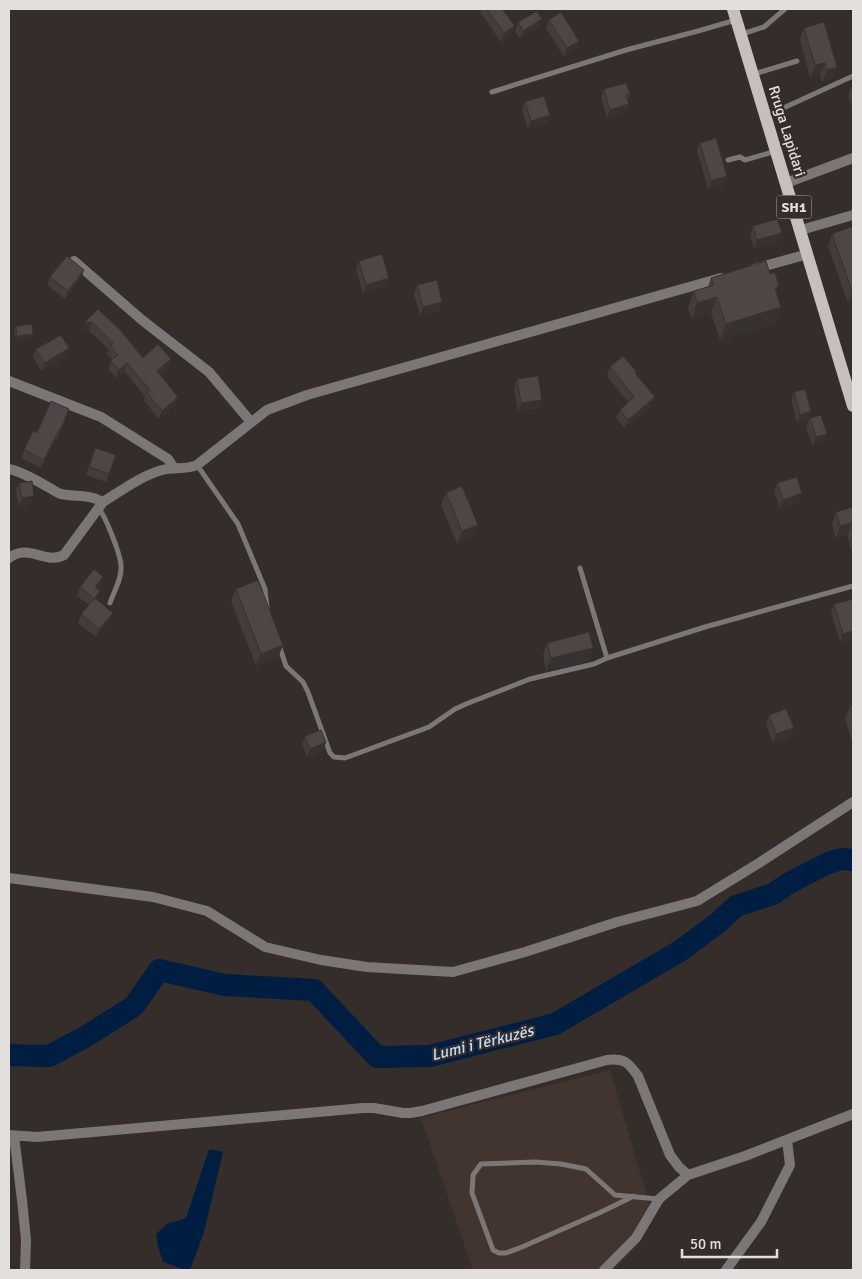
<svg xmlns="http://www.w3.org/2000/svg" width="862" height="1279" font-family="Signika,sans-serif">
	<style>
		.built { fill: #423530 }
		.water { fill: #001e41 }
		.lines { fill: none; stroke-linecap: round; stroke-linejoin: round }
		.river { stroke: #001e41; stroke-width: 22 }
		.lane { stroke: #7b7776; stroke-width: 5 }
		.street { stroke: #7b7776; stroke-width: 10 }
		.primary { stroke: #c7bebe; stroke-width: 12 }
		.wall { fill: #433c3a }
		.shaded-wall { fill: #373130 }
		.building { fill: #4e4644; stroke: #373130 }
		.labels { text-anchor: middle; stroke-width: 4.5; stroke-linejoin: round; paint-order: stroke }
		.shield { fill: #342d2a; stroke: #aeaaa7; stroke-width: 1 }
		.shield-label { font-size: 14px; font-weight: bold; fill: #e3dfdd }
		.street-label { font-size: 15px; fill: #e3dfdd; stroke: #342d2a }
		.water-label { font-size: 16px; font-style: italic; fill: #c1daf8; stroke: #342d2a }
	</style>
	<rect width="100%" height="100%" fill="#342d2a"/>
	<path class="built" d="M 610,1070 L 651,1209 L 634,1237 L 596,1270 L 473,1270 L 421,1118 Z"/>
	<path class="water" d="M 209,1149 L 223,1152 L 204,1232 L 190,1270 L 186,1270 L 163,1262 L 158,1247 L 156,1234 L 167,1224 L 186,1218 Z"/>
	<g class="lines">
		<path class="river" d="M 9,1055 L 49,1056 L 85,1037 L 134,1006 L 159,970 L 225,985 L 314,990 L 377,1057 L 430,1056 L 555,1024 L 680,951 L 719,922 L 736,906 L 773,894 L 789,883 L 828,863 L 841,859 L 853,860"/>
		<path class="lane" d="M 742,34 L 764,27 L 785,9
			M 754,74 L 797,61
			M 492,92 L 626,50 L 698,31 L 736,20
			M 766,116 L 853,76
			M 728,160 L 740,157 L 745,160 L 776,151
			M 197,465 L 238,524 L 265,589 L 267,608
			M 98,508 C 105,514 121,556 121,566 C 122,579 114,591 110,603
			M 580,568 L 607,658
			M 279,645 L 286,666 L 303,682 L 308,692 L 330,753 L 334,757 L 345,758 L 429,727 L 455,709 L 466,704 L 530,679 L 594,664 L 607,658 L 705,627 L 853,586
			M 634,1196 L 599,1213 L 522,1247 L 506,1253 L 499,1253 L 493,1250 L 472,1193 L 473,1175 L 481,1164 L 535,1162 L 561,1164 L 586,1169 L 615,1195 L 658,1199"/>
		<path class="street" d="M 786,183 L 853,158
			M 801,230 L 853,215
			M 74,261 L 142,320 L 209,372 L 251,422
			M 754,269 L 808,254
			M 9,381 L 101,417 L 168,459 L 174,468
			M 9,469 C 21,471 37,481 48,487 C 52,489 57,493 61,494 C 76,497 90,494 103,502 C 122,490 141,476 162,470 C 174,467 186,470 197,465 L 267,410 L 307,395 L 721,278
			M 9,558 C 29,543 45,565 64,555 L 103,502
			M 9,878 L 153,897 L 207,911 L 265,947 L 321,960 L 367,967 L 453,972 L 525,952 L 617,922 L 697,901 L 759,863 L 853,802
			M 9,1135 L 37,1137 L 363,1108 L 374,1108 L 403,1113 L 410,1113 L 422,1111 L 607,1060 C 624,1058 628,1062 638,1076 L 670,1155 L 679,1167 L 688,1175
			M 14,1136 L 22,1200 L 26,1240 L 25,1270
			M 604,1270 L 636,1238 L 659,1199 L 688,1175 L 745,1156 L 853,1114
			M 726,1270 L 761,1222 L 790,1165 L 787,1140"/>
		<path class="primary" d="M 733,9 L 853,406"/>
	</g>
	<path class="wall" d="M 482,9 L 502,9 L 512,34 L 501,42 L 480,12 Z
		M 542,19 L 539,27 L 520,39 L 515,31 L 518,22 Z
		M 549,20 L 579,41 L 576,49 L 564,57 L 546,28 Z
		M 824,22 L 832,79 L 822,82 L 820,75 L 810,78 L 800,40 L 804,28 Z
		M 853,83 L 853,111 L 848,96 Z
		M 604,89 L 630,94 L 628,100 L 626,113 L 607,118 L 601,97 Z
		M 525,102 L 550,115 L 547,123 L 528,129 L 522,111 Z
		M 700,143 L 727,176 L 724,185 L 708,189 L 697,151 Z
		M 753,226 L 779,242 L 754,249 L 750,235 Z
		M 853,226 L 853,301 L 848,303 L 828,246 L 832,234 Z
		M 359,261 L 386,287 L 363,293 L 356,269 Z
		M 84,270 L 81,278 L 65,299 L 47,285 L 50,277 Z
		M 711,278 L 776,293 L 781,307 L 775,324 L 720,340 L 711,313 L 692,319 L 688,308 L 694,291 L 708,287 Z
		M 417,285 L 442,302 L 439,310 L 420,315 L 414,294 Z
		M 98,309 L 143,358 L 171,359 L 168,367 L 160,375 L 178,397 L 175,406 L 159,419 L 144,401 L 145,396 L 124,371 L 116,378 L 108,368 L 112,359 L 107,354 L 109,350 L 89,331 L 81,332 Z
		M 16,326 L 31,338 L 16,340 L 14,330 Z
		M 36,349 L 66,357 L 41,371 L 33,357 Z
		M 610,367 L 637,372 L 636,374 L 652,405 L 625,428 L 616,418 L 620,410 L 628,402 L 607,376 Z
		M 517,379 L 539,408 L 518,412 L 514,387 Z
		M 794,392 L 811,411 L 808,420 L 797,423 L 791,400 Z
		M 66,418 L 57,439 L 55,439 L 41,468 L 21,458 L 24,450 L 37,433 Z
		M 810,418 L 827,434 L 824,442 L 813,446 L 806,427 Z
		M 95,448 L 116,455 L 106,482 L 86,475 Z
		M 19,483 L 31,504 L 19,507 L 16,491 Z
		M 777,483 L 799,502 L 780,508 L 774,491 Z
		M 446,493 L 474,537 L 457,544 L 441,505 Z
		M 853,507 L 853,556 L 847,535 L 836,539 L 832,524 L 836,512 Z
		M 103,577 L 100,585 L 97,589 L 100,591 L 97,599 L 110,621 L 96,637 L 78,623 L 81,614 L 89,605 L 77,596 L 80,587 Z
		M 236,589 L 278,658 L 256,666 L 231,601 Z
		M 834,604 L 853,639 L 840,642 L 831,612 Z
		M 547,643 L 593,648 L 589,661 L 546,671 L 543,655 Z
		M 853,705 L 853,746 L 845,718 L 850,706 Z
		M 769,715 L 794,728 L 791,736 L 773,743 L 766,724 Z
		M 305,736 L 326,742 L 323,750 L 307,757 L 302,745 Z"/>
	<path class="shaded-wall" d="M 542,19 L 539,27 L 520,39 L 523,31 Z
		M 515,26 L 512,34 L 501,42 L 504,33 Z
		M 579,41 L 576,49 L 564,57 L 567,48 Z
		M 825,63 L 820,75 L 810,78 L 815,65 Z
		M 837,67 L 832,79 L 822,82 L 827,70 Z
		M 629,104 L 626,113 L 607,118 L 610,110 Z
		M 550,115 L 547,123 L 528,129 L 531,121 Z
		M 727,176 L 724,185 L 708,189 L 711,181 Z
		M 782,233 L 779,242 L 754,249 L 757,240 Z
		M 84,270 L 81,278 L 65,299 L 68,291 Z
		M 389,278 L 386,287 L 363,293 L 366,285 Z
		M 779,286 L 773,302 L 775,288 Z
		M 853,290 L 853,301 L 848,303 L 852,291 Z
		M 717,297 L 711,313 L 692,319 L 697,303 Z
		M 442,302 L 439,310 L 420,315 L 423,307 Z
		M 781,307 L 775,324 L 720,340 L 726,324 Z
		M 92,322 L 89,331 L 81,332 L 84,323 Z
		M 33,334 L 31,338 L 16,340 L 17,336 Z
		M 69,348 L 66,357 L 41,371 L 45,363 Z
		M 171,359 L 168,367 L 154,380 L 157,371 Z
		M 127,363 L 124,371 L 116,378 L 119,370 Z
		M 178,397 L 175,406 L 159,419 L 162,411 Z
		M 655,397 L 652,405 L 625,428 L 628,420 Z
		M 542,400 L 539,408 L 518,412 L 521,403 Z
		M 69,409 L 66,418 L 57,439 L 60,431 Z
		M 811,411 L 808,420 L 797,423 L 800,415 Z
		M 59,430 L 55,439 L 41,468 L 44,460 Z
		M 827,434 L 824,442 L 813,446 L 816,437 Z
		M 802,493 L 799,502 L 780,508 L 783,500 Z
		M 34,496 L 31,504 L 19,507 L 22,498 Z
		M 852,523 L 847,535 L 836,539 L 840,526 Z
		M 478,525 L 474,537 L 457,544 L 462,531 Z
		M 103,577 L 100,585 L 92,596 L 95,587 Z
		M 100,591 L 97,600 L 94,599 Z
		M 113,613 L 110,621 L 96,637 L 99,629 Z
		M 853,631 L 853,639 L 840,642 L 843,634 Z
		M 283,645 L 278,658 L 256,666 L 261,654 Z
		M 593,648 L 589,661 L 546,671 L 551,658 Z
		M 794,728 L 791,736 L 773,743 L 776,734 Z
		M 326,742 L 323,750 L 307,757 L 310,749 Z"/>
	<path class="building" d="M 487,9 L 502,9 L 515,26 L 504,33 Z
		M 537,11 L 542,19 L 523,31 L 518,22 Z
		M 561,12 L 579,41 L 567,48 L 549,20 Z
		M 824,22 L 837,67 L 827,70 L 825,63 L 815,65 L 804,28 Z
		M 626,83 L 630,94 L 626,95 L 629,104 L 610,110 L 604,89 Z
		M 544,96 L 550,115 L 531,121 L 525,102 Z
		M 716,138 L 727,176 L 711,181 L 700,143 Z
		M 777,219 L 782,233 L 757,240 L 753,226 Z
		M 853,226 L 853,290 L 852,291 L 832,234 Z
		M 382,254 L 389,278 L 366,285 L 359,261 Z
		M 67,256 L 84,270 L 68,291 L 50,277 Z
		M 766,261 L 770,274 L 775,272 L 779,286 L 775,288 L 781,307 L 726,324 L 717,297 L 697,303 L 694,291 L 714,285 L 711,278 Z
		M 437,280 L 442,302 L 423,307 L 417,285 Z
		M 98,309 L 121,331 L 143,358 L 158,344 L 171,359 L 157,371 L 178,397 L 162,411 L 147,393 L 150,390 L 127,363 L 119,370 L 111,360 L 118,355 L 110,346 L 113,343 L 92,322 L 84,323 Z
		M 32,324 L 33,334 L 17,336 L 16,326 Z
		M 61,335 L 69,348 L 45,363 L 36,349 Z
		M 623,356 L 637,372 L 635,373 L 655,397 L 628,420 L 620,410 L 634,397 L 610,367 Z
		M 538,376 L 542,400 L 521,403 L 517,379 Z
		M 805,389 L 811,411 L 800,415 L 794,392 Z
		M 51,401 L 69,409 L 60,431 L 59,430 L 44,460 L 24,450 L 33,431 L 37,433 Z
		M 821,415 L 827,434 L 816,437 L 810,418 Z
		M 95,448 L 116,455 L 109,474 L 89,467 Z
		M 797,477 L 802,493 L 783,500 L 777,483 Z
		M 32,481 L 34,496 L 22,498 L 19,483 Z
		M 462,486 L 478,525 L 462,531 L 446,493 Z
		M 853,507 L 853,528 L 852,523 L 840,526 L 836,512 Z
		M 94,569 L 103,577 L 95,587 L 100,591 L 94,599 L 80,587 Z
		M 258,580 L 283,645 L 261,654 L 236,589 Z
		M 95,598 L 113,613 L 99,629 L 81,614 Z
		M 853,599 L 853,631 L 843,634 L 834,604 Z
		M 589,632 L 593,648 L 551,658 L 547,643 Z
		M 853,705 L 853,718 L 850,706 Z
		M 786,709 L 794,728 L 776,734 L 769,715 Z
		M 321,730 L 326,742 L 310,749 L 305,736 Z"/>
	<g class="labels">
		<rect class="shield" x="776.5" y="195.5" width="35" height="23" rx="4"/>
		<g class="shield-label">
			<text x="794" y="212">SH1</text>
		</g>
		<g class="street-label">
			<text transform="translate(787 131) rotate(73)" y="5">Rruga Lapidari</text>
		</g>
		<g class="water-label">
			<text transform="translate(482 1042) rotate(-14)" y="6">Lumi i Tërkuzës</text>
		</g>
	</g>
	<rect width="862" height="1279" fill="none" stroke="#e3dfdd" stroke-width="20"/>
	<path d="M682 1249v8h95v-8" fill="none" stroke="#e3dfdd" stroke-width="2.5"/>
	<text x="690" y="1249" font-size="15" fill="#e3dfdd" stroke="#342d2a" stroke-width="4" paint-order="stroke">50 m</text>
</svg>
